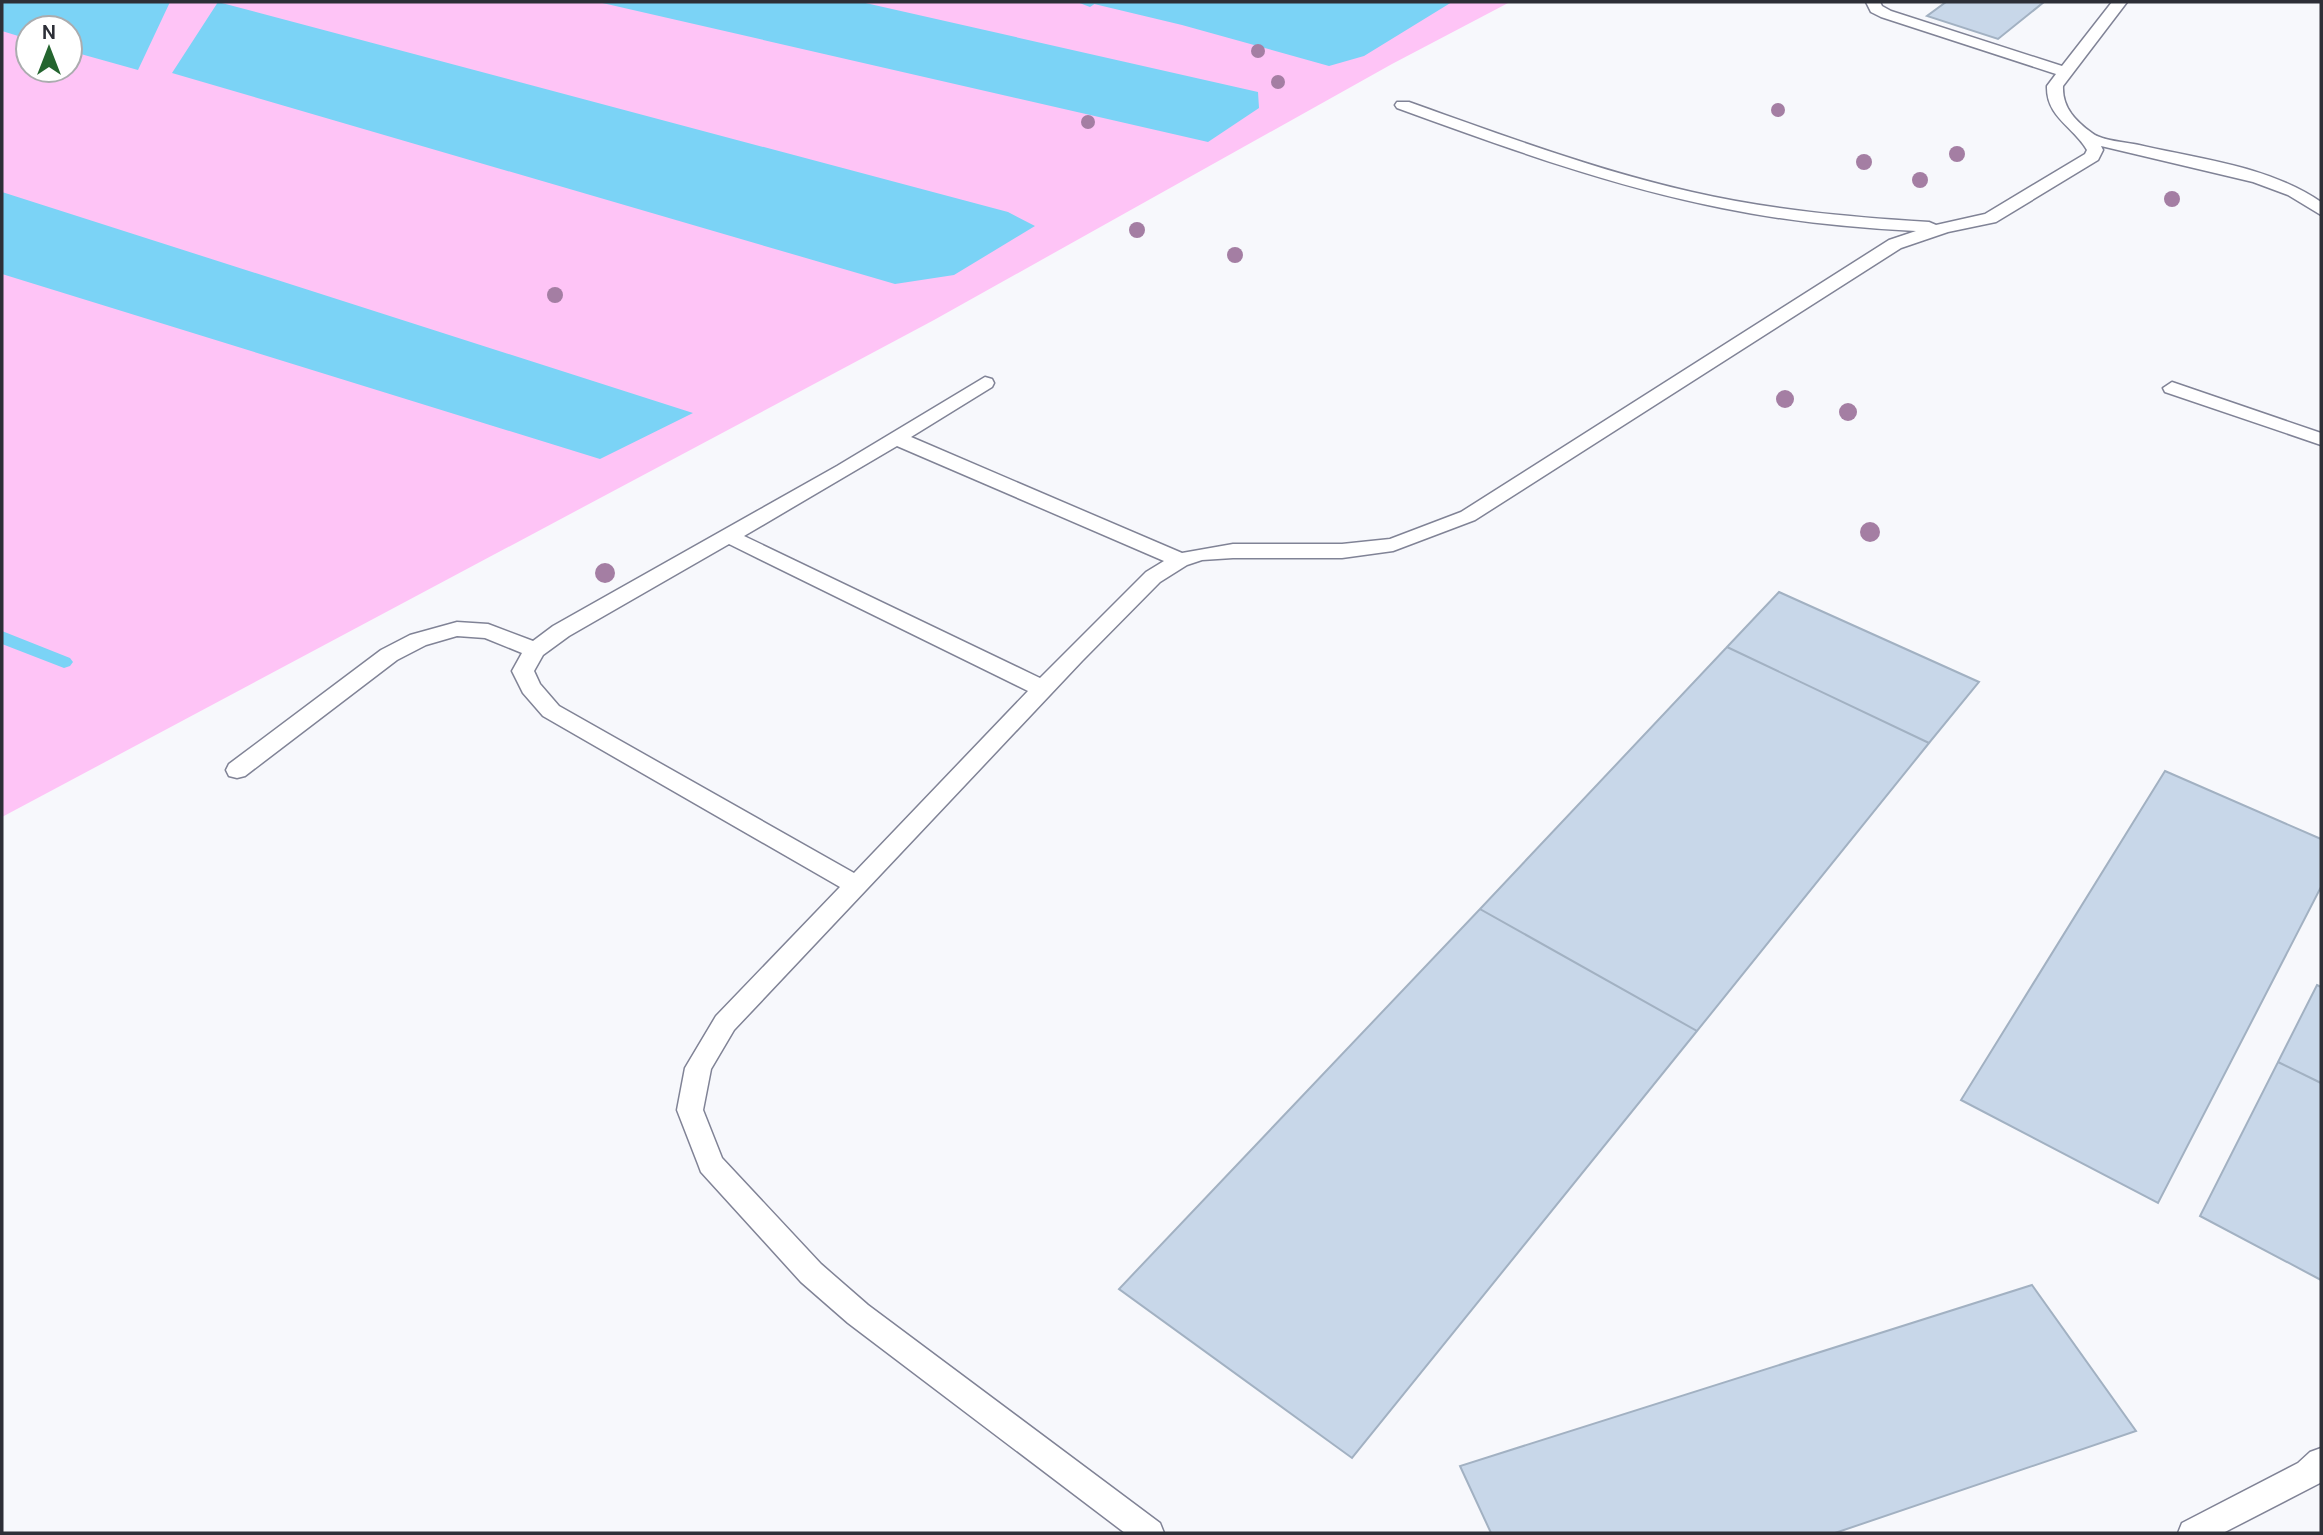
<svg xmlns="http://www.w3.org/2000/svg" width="2323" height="1535" font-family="'DM Sans',sans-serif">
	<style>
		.green { fill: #fec4f6; fill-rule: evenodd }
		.water { fill: #7bd3f6 }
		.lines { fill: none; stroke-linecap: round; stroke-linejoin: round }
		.stream { fill: #7bd3f6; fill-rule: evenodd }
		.building { fill: #c8d7e9; stroke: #a2b1c2; stroke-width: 2 }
		.lane-casing { stroke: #808396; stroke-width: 3 }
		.lane { fill: #fff; fill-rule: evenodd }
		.tree { fill: #a47ea3 }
	</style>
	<rect width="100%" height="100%" fill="#f7f8fc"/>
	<path class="green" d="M 2,2 L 1510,2 L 1392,64 L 934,320 L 2,817 ZM 28,28 L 70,28 L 70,70 L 28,70 Z"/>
	<path class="water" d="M 2,2 L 170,2 L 138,70 L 70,51 L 70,28 L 28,28 L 28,39 L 2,31 Z
		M 218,2 L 1008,212 L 1035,226 L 954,275 L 895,284 L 172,73 Z
		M 598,2 L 861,2 L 1258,92 L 1259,108 L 1208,142 Z
		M 1092,2 L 1452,2 L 1364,56 L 1329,66 L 1182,25 L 1090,3 Z
		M 2,192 L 693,413 L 600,459 L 2,274 Z"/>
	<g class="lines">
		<path class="stream" d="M 1077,2 L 1095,2 L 1096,3 L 1090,7 Z
			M 2,631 L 70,658 L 73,662 L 70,666 L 64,668 L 2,644 Z"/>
	</g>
	<path class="building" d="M 1946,2 L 2044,2 L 1998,39 L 1927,16 Z
		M 1779,592 L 1979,682 L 1929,743 L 1727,647 Z
		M 1727,647 L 1929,743 L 1697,1031 L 1480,909 Z
		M 2165,771 L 2321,839 L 2321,887 L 2158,1203 L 1961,1100 Z
		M 1480,909 L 1697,1031 L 1352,1458 L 1119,1289 Z
		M 2317,985 L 2321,987 L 2321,1083 L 2278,1062 Z
		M 2278,1062 L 2321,1083 L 2321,1280 L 2200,1216 Z
		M 2032,1285 L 2136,1431 L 1835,1533 L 1491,1533 L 1460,1466 Z"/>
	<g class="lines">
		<g class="lane-casing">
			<path id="lane" d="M 1866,2 L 1880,2 L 1882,6 L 1891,11 L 2062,66 L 2112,2 L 2127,2 L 2063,86 C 2062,108 2076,121 2092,133 C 2102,141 2126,142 2139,145 C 2199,159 2269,166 2321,202 L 2321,215 L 2288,195 L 2253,182 L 2101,146 L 2103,150 L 2098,160 L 1996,222 L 1948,232 L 1901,248 L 1475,520 L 1393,551 L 1342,558 L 1233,558 L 1202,560 L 1187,565 L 1160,582 L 1082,661 L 734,1030 L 711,1069 L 703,1110 L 722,1158 L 821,1264 L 868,1305 L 1160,1523 L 1164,1533 L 1125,1533 L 848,1323 L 801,1282 L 701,1172 L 698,1164 L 677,1110 L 685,1068 L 716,1016 L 840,887 L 543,716 L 523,693 L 512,671 L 522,653 L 485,638 L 457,636 L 426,645 L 397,660 L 245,776 L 237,778 L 229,776 L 226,770 L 229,764 L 381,650 L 410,635 L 457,622 L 488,624 L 533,641 L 553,626 L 837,466 L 985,377 L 992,379 L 994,383 L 992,387 L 911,437 L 1182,553 L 1233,544 L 1342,544 L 1390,539 L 1461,512 L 1889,240 L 1916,231 C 1851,228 1786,221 1722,208 C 1611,186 1504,147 1397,108 L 1395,105 L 1397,102 L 1409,102 C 1502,135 1595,170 1692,192 C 1770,210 1849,217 1929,222 L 1936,225 L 1985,214 L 2085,154 L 2087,150 C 2073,126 2046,117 2047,86 L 2056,74 L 1881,17 L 1871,12 ZM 897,446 L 1164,561 L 1146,572 L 1040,678 L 744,536 ZM 729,544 L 1028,691 L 854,873 L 559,706 L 540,684 L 534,671 L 543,655 L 569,636 Z
				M 2172,382 L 2321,433 L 2321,445 L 2165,392 L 2163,388 Z
				M 2321,1448 L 2320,1483 L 2223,1533 L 2178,1533 L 2182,1523 L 2298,1463 L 2310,1452 Z"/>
		</g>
		<use href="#lane" class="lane"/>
	</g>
	<g class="tree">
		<circle cx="1258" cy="51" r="7"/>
		<circle cx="1278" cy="82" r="7"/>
		<circle cx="1778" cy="110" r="7"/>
		<circle cx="1088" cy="122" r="7"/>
		<circle cx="1957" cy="154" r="8"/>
		<circle cx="1864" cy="162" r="8"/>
		<circle cx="1920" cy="180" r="8"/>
		<circle cx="2172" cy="199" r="8"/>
		<circle cx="1137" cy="230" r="8"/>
		<circle cx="1235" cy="255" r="8"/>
		<circle cx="555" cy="295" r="8"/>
		<circle cx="1785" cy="399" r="9"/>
		<circle cx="1848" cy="412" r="9"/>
		<circle cx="1870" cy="532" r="10"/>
		<circle cx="605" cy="573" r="10"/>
	</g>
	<rect width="2323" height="1535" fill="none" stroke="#2d2f37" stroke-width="7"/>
	<g transform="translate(49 49)"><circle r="33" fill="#ffffff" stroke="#abacaf" stroke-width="2"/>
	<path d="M0-5L12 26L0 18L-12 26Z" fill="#24652f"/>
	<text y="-10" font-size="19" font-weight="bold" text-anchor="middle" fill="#2d2f37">N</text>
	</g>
</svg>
